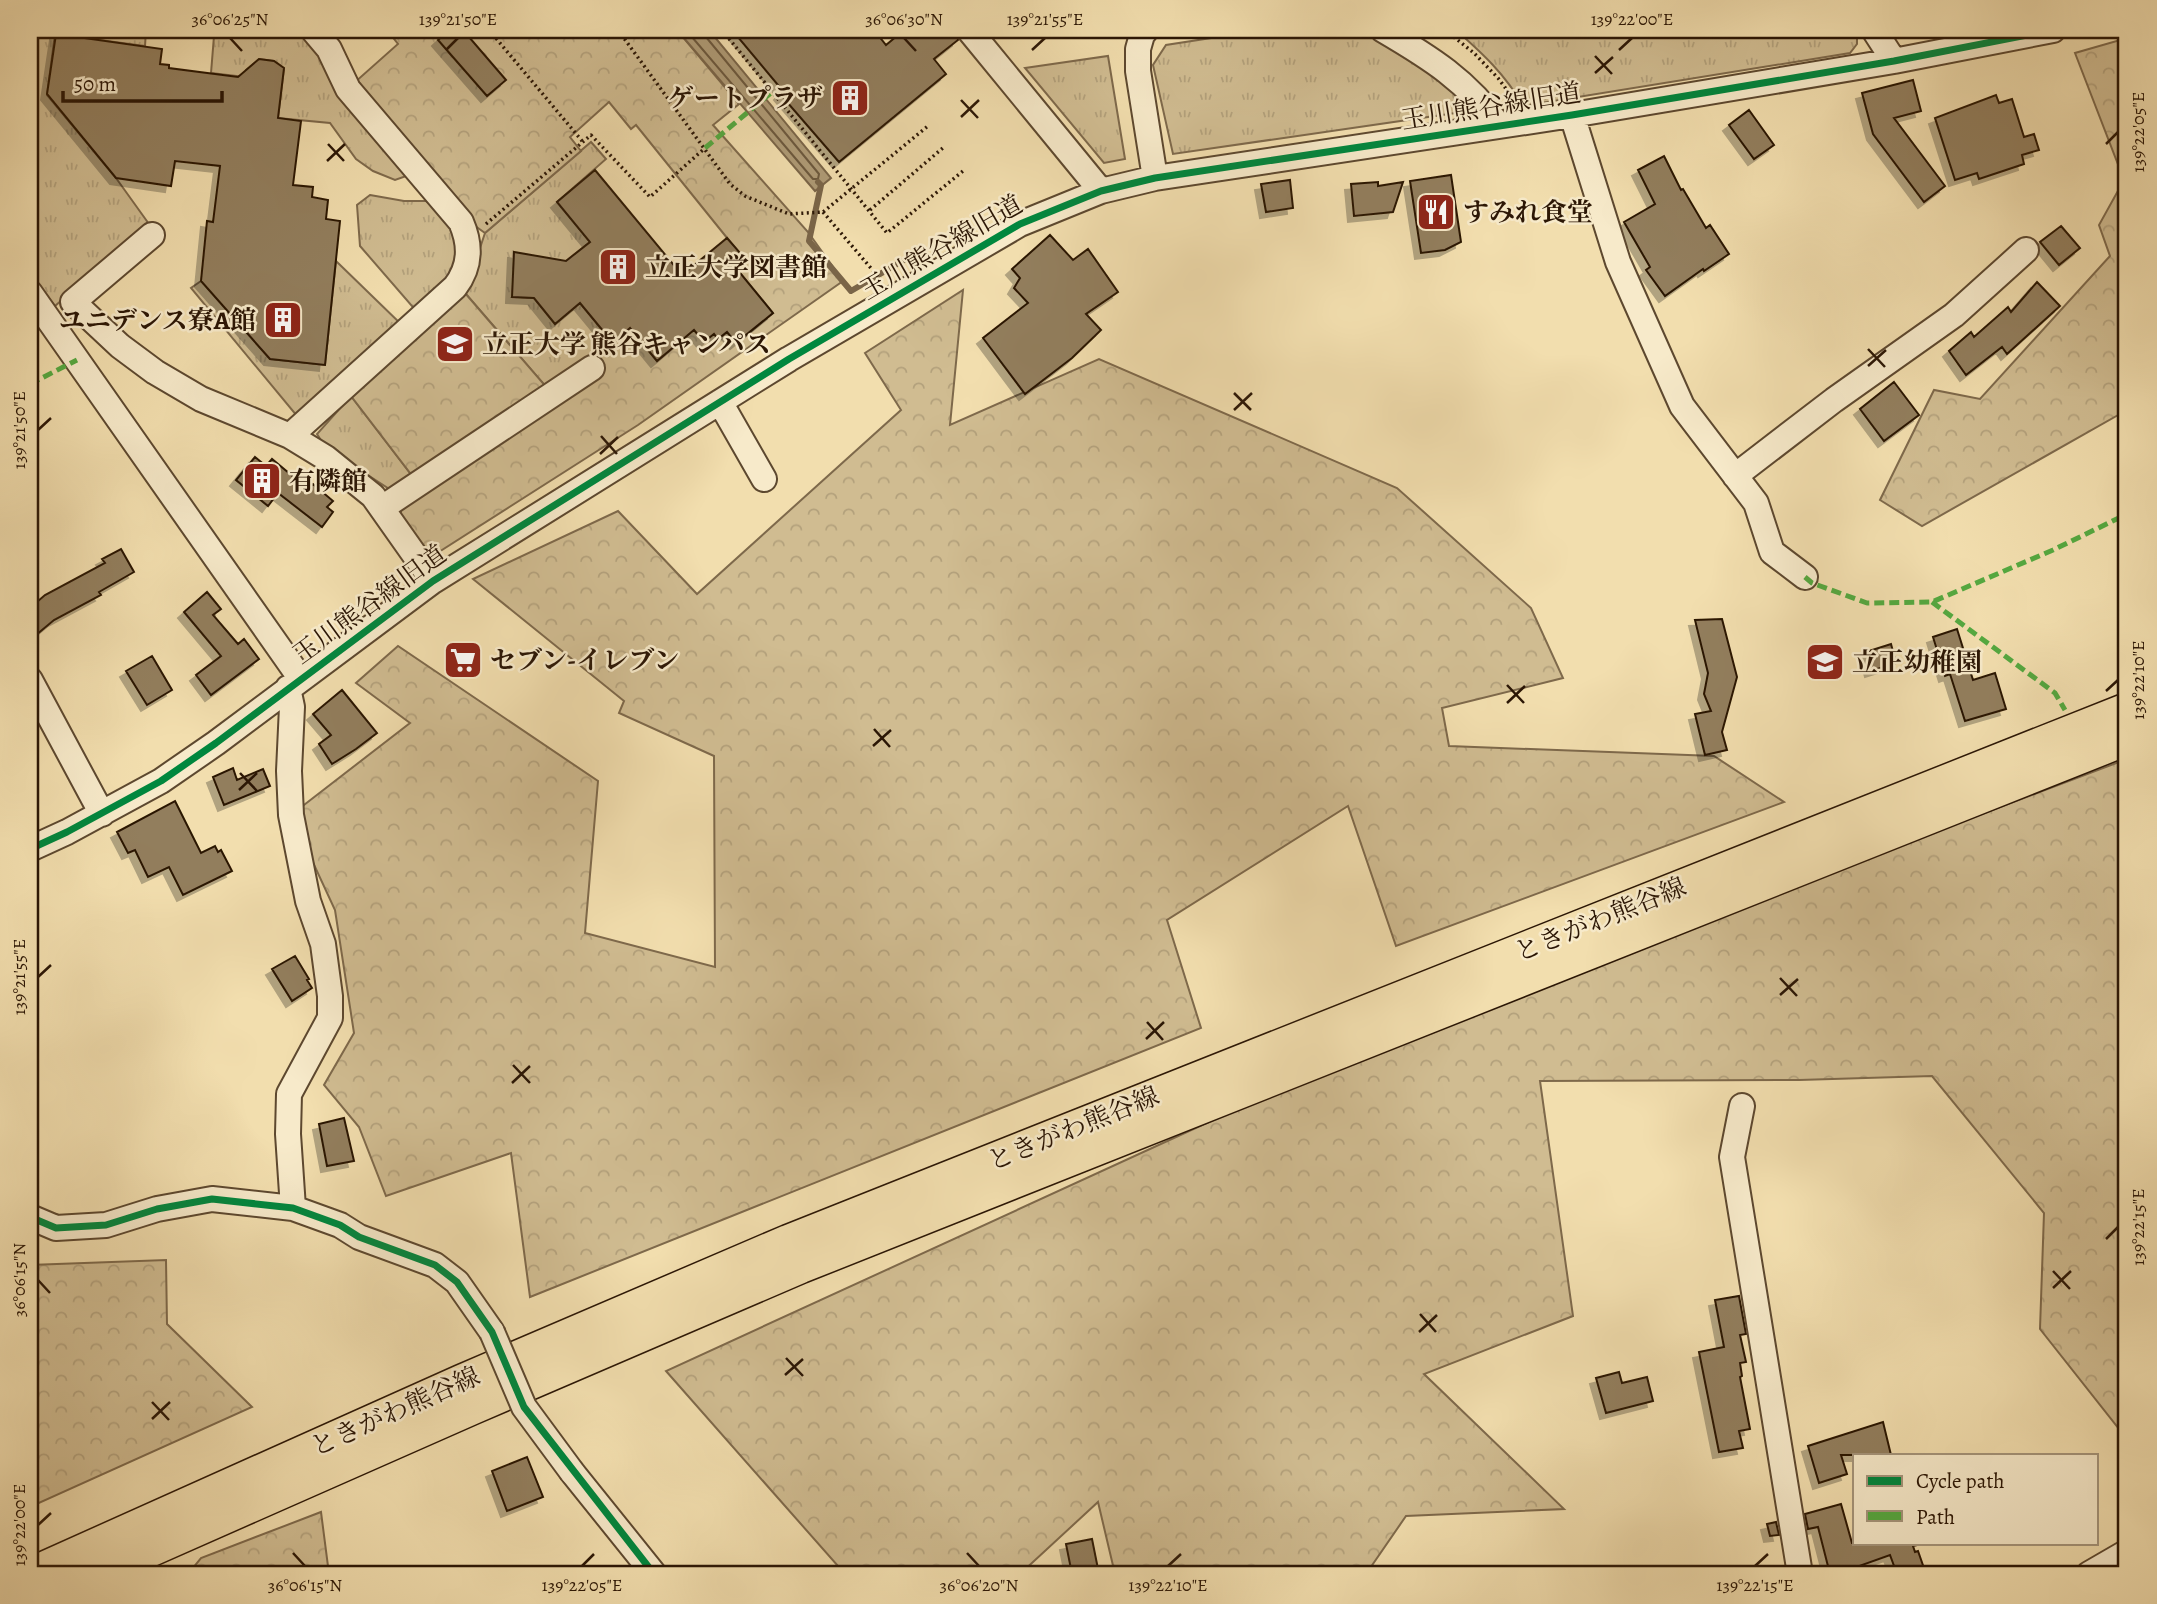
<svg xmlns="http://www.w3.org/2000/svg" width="2157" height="1604" font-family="Alegreya,'Noto Serif JP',serif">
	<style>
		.grass { fill: url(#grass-tufts); stroke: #7e694b; stroke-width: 2 }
		.forest { fill: url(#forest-crowns); stroke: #7e694b; stroke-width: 2 }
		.water { fill: #ae9a75; stroke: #7a6548; stroke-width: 2 }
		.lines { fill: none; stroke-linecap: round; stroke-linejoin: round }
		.shore { stroke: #6c583d; stroke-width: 2 }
		.stream { stroke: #7a6548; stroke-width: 6 }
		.building { fill: #927e5d; stroke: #2b1605; stroke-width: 2; filter: url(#shadow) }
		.minor-casing { stroke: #5d482f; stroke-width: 28 }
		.major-casing { stroke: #2b1605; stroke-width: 35 }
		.path { stroke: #2b1605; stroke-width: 3.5; stroke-dasharray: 2 3.5; stroke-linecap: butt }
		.minor { stroke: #f7eaca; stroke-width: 24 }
		.major { stroke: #f2deae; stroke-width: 32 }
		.minor-bridge-casing { stroke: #5d482f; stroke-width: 28; stroke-linecap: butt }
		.minor-bridge { stroke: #f7eaca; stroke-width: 24 }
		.quiet { stroke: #54a940; stroke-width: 5; stroke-dasharray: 10 5; stroke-linecap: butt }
		.cycleway-casing { stroke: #f7eaca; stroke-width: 11 }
		.cycleway { stroke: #00873e; stroke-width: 7 }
		.ticks { fill: none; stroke: #2b1605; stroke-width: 2.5 }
		.labels { text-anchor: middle; stroke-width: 5; stroke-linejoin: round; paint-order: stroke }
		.poi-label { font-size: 26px; font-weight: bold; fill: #2b1605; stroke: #f7eaca; text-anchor: start }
		.street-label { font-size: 26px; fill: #2b1605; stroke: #f7eaca }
		.neatline { fill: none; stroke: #2b1605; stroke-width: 2.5 }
		.ticks-label { font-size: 18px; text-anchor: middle; fill: #2b1605 }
	</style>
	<defs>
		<pattern id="grass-tufts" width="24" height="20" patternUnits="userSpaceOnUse" patternTransform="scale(1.75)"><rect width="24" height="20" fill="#d0bc91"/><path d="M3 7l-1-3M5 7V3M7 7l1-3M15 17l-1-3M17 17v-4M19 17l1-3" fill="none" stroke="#b3a17c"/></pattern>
		<pattern id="forest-crowns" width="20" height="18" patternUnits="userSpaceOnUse" patternTransform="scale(1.75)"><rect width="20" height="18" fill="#d0bc91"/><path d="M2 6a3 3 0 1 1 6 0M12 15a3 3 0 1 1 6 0" fill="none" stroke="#b3a17c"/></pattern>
		<filter id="shadow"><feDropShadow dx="-6" dy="6" stdDeviation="0" flood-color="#0004"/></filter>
	</defs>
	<rect width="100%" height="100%" fill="#f2deae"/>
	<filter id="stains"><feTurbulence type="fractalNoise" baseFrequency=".00286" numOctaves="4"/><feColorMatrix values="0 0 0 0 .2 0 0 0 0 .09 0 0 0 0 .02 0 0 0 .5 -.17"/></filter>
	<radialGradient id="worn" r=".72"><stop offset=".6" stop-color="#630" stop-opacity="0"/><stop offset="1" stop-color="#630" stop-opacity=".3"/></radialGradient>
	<path class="grass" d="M 31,30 L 146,30 L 145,46 L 55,34 L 47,95 L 116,178 L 149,224 L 55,306 L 30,274 Z
		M 209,30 L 307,30 L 412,174 L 395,180 L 373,171 L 356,159 L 330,123 L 278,118 L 284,69 L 274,61 L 259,59 L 246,70 L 245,77 L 211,73 L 214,36 Z
		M 1263,30 L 1369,30 L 1401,46 L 1476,110 L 1173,154 L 1153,65 L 1166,45 Z
		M 1456,30 L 1857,30 L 1857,44 L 1850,53 L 1523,106 C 1506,75 1482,53 1456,30 Z
		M 1108,56 L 1125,159 L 1104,163 L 1025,68 Z
		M 591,142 L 606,159 L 557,202 L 590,242 L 566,261 L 513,297 L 534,298 L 555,324 L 580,303 L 613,343 L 547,388 L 465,293 L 485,233 Z
		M 370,195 L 404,201 L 426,201 L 435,208 L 462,241 L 461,268 L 418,313 L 360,246 L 357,205 Z
		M 336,261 L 404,327 L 302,422 L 191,288 L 201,281 L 270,359 L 325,365 Z
		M 351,396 L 413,477 L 394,492 L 326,448 L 317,434 Z"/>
	<path class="forest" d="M 387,30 L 677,30 L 739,104 L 713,125 L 808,232 L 843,281 L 638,425 L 431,557 L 398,520 L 413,477 L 351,396 L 465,293 L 547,388 L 630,328 L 657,361 L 694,329 L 714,334 L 718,339 L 727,332 L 737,343 L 773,313 L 731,262 L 740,254 L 636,125 L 631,129 L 609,102 L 570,137 L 581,151 L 485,233 L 464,218 L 354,83 L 398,44 Z
		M 2127,38 L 2127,410 L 1922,526 L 1880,500 L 1934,390 L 1980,399 L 2110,256 L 2099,225 L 2124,180 L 2075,53 Z
		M 963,290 L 950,425 L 1099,359 L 1397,488 L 1531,608 L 1563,678 L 1442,708 L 1449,746 L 1714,756 L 1784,802 L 1396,946 L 1348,806 L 1167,920 L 1201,1028 L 530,1297 L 511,1153 L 386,1196 L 359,1127 L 324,1085 L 354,1033 L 335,910 L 291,815 L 410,723 L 356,683 L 398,646 L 598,781 L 585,933 L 715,967 L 714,756 L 619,713 L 624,701 L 473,579 L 618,511 L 697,594 L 901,410 L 865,353 Z
		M 2127,759 L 2127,1439 L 2040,1329 L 2044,1213 L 1932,1076 L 1799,1080 L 1540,1081 L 1573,1316 L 1424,1374 L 1564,1509 L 1406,1516 L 1366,1574 L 1115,1574 L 1098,1502 L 1020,1574 L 845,1574 L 666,1371 L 1259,1099 L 1876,854 Z
		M 166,1260 L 167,1324 L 252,1407 L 30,1507 L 30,1265 Z
		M 321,1512 L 329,1574 L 188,1574 L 201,1558 Z"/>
	<path class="water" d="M 677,30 L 709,30 L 831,178 L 815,191 Z"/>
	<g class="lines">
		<path class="shore" d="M 686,30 L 813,179 L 818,179 L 819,174 L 706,37 L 704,30"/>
		<path class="stream" d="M 818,182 L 821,185 L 809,241 L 851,291 L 921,250"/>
	</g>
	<path class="building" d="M 449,30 L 463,30 L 506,80 L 487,96 L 438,40 Z
		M 732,30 L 874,30 L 886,45 L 904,30 L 955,30 L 958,40 L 934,59 L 946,74 L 839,162 L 780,94 L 783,91 Z
		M 56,34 L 162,49 L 160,64 L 169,65 L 169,68 L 238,77 L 259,59 L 274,61 L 284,68 L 278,118 L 301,121 L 293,185 L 313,187 L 312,197 L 328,200 L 326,219 L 340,221 L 325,365 L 270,359 L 201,281 L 207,221 L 213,222 L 220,166 L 175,161 L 171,186 L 116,178 L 47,94 Z
		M 1913,80 L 1921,111 L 1894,118 L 1945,186 L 1924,202 L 1873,134 L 1862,93 Z
		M 1996,95 L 1999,103 L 2012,99 L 2024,137 L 2034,134 L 2039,150 L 2022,155 L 2024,164 L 1979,179 L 1977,173 L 1955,180 L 1935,118 Z
		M 1749,110 L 1774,145 L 1754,159 L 1729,125 Z
		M 1664,156 L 1681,190 L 1683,189 L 1706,228 L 1710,225 L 1729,254 L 1704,271 L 1703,269 L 1665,296 L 1646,270 L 1650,267 L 1624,222 L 1655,204 L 1638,170 Z
		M 595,170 L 682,275 L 727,238 L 741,254 L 731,262 L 773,313 L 736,343 L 727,332 L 718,339 L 714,334 L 704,342 L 694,330 L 657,361 L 630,328 L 613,343 L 580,303 L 555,324 L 534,298 L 512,297 L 514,252 L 566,261 L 590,242 L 557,202 Z
		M 1451,175 L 1461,242 L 1445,250 L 1421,253 L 1410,181 Z
		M 1290,180 L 1293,208 L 1266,212 L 1261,184 Z
		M 1378,182 L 1378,186 L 1403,182 L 1393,212 L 1354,216 L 1351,184 Z
		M 2061,226 L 2080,248 L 2059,265 L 2040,242 Z
		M 1050,235 L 1073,260 L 1088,249 L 1118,292 L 1086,314 L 1101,330 L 1072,358 L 1025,394 L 983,338 L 1028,303 L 1014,288 L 1020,278 L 1012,269 Z
		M 2037,282 L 2060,306 L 2007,354 L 2002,347 L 1966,375 L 1949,351 L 1971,332 L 1974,337 L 2008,307 L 2011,312 Z
		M 1894,382 L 1919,415 L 1884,441 L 1860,409 Z
		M 255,457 L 266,466 L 272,459 L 308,489 L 313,484 L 333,501 L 327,507 L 333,512 L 322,527 L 278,493 L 268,506 L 236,480 Z
		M 121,549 L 134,572 L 99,592 L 101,595 L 54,620 L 30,640 L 30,608 L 45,595 L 105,563 L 102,559 Z
		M 207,592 L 221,609 L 213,615 L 238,644 L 244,639 L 259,659 L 211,695 L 196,675 L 221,656 L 184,612 Z
		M 1722,619 L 1737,677 L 1722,732 L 1727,750 L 1705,755 L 1695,714 L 1711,711 L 1704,694 L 1708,673 L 1695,620 Z
		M 1957,629 L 1973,680 L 1995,673 L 2006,709 L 1965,721 L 1950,674 L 1945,676 L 1933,637 Z
		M 1891,644 L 1896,663 L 1871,671 L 1866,652 Z
		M 152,656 L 172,690 L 147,705 L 126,671 Z
		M 342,690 L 377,733 L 356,749 L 332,764 L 319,744 L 331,735 L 313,714 Z
		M 233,768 L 237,780 L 263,769 L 270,786 L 224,805 L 213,777 Z
		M 175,801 L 201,853 L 215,846 L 218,852 L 221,850 L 232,871 L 183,895 L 169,867 L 148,877 L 135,850 L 128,853 L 117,832 Z
		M 295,956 L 309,979 L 307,980 L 312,988 L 292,1001 L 272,969 Z
		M 344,1118 L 354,1161 L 327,1166 L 319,1124 Z
		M 1739,1296 L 1746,1334 L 1740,1335 L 1746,1362 L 1740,1363 L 1742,1376 L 1740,1377 L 1750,1429 L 1739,1431 L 1743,1448 L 1719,1452 L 1699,1352 L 1724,1347 L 1715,1300 Z
		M 1619,1372 L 1622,1383 L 1647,1377 L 1653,1401 L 1606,1413 L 1596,1378 Z
		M 1883,1422 L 1891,1455 L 1841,1455 L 1847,1474 L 1819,1483 L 1808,1446 Z
		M 527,1457 L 543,1497 L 507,1511 L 492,1471 Z
		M 1841,1504 L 1852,1543 L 1916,1543 L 1917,1545 L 1913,1546 L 1915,1552 L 1918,1551 L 1926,1574 L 1897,1574 L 1890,1555 L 1859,1566 L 1862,1574 L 1830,1574 L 1818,1527 L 1808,1529 L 1805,1514 Z
		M 1776,1522 L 1779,1535 L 1770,1536 L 1767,1524 Z
		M 1092,1539 L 1099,1574 L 1072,1574 L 1066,1544 Z"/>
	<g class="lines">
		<g class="minor-casing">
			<path id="minor" d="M 969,30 L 1101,191
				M 1146,30 L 1142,35 L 1138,49 L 1138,71 L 1155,178
				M 1383,30 C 1429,57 1468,81 1499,126
				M 1874,30 L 1894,61
				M 1572,115 L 1618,262 L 1682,406 L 1756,503 L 1772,552 L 1805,577
				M 152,235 L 73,302 L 120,346 L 155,372 L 201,399 L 290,436 L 326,458 L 373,496 L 433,581
				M 30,293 L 301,679
				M 720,402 L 764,479
				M 290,436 L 455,287 C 471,266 471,245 461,222 L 348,89 L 329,49 L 313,30
				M 1735,476 L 1834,400 L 1954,315 L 2026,250
				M 382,508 L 592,368
				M 30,680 L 102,814
				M 288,688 L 292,707 L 289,771 L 291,815 L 308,901 L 323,944 L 330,996 L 330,1018 L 289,1094 L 288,1134 L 293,1208
				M 30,849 L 67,832 L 161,781 L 216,743 L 433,581 L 789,359 L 1020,224 L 1101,191 L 1155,178 L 1572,115 L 1894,61 L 2053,30
				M 1742,1106 L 1732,1157 L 1800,1574
				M 30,1217 L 56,1228 L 106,1225 L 157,1209 L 212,1199 L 293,1208 L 340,1225 L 359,1237 L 435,1265 L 457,1282 L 492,1332
				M 572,1472 L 654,1574
				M 2089,1574 L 2127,1552"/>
		</g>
		<g class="major-casing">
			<path id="major" d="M 30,1574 L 461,1381 L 788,1241 L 2127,709
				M 97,1574 L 473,1408 L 801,1267 L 2127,739"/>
		</g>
		<path class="path" d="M 489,30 L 583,142
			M 618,30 L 730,184 L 745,196 L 789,214 L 823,212 L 928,126
			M 722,30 L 887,233 L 963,171
			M 1445,30 L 1474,53 L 1498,78 L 1515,101
			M 870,210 L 944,147
			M 823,212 L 881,280
			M 486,224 L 591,135 L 650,197 L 705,148"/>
		<use href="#minor" class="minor"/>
		<use href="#major" class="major"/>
		<g class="minor-bridge-casing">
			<path id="minor-bridge" d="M 492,1332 L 524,1407 L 572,1472"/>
		</g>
		<use href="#minor-bridge" class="minor-bridge"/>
		<path class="quiet" d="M 705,148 L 772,92
			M 30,384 L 77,360
			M 1805,577 L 1812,583 L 1867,603 L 1932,602 L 2053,550 L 2127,514
			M 1932,602 L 2055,693 L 2065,710"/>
		<g class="cycleway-casing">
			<path id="cycleway" d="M 30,849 L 67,832 L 161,781 L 216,743 L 433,581 L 789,359 L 1020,224 L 1101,191 L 1155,178 L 1572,115 L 1894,61 L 2053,30
				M 30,1217 L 56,1228 L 106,1225 L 157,1209 L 212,1199 L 293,1208 L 340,1225 L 359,1237 L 435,1265 L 457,1282 L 492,1332 L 524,1407 L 654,1574"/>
		</g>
		<use href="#cycleway" class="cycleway"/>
	</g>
	<path class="ticks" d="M 230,38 L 242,51M 904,38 L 916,51M 446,50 L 458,38M 1032,50 L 1045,38M 1619,50 L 1632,38M 1595,56 L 1612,74M 1595,73 L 1613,57M 961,100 L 978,118M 961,117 L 979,100M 328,144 L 344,161M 2106,144 L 2118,132M 327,161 L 345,144M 1868,349 L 1885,367M 1868,366 L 1886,350M 1234,393 L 1251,410M 1234,410 L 1252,393M 38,430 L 51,418M 601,436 L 617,454M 600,454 L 618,437M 1507,685 L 1524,703M 2106,691 L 2118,680M 1507,703 L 1525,686M 874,729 L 890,747M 873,746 L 891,730M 240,773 L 257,791M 239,790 L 257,773M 38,977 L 51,965M 1780,978 L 1797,996M 1780,995 L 1798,979M 1147,1022 L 1163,1040M 1146,1039 L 1164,1022M 513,1065 L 530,1083M 512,1083 L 530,1066M 2106,1239 L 2118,1227M 2053,1271 L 2070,1289M 38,1280 L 50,1293M 2053,1288 L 2071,1271M 1420,1314 L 1436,1332M 1419,1332 L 1437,1315M 786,1358 L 803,1376M 785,1375 L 803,1359M 152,1402 L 169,1420M 152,1419 L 170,1402M 38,1525 L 51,1513M 293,1553 L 305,1566M 967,1553 L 979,1566M 582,1566 L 594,1554M 1168,1566 L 1181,1554M 1755,1566 L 1768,1554"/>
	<defs>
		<g id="building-square" transform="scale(2.0125)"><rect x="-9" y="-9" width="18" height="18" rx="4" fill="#8f2418" stroke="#f7eaca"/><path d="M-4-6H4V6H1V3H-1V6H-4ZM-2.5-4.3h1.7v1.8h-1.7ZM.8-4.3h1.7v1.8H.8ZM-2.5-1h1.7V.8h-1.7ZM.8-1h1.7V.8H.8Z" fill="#fff"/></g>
		<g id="restaurant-square" transform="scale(2.0125)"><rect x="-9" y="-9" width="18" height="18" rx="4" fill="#8f2418" stroke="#f7eaca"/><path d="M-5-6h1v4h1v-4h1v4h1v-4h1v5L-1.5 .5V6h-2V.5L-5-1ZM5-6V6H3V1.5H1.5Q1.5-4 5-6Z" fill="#fff"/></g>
		<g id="university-square" transform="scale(2.0125)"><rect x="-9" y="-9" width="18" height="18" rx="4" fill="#8f2418" stroke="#f7eaca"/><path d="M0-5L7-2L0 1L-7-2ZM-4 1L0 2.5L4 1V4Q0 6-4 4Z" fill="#fff"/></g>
		<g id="supermarket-square" transform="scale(2.0125)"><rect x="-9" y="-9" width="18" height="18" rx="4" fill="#8f2418" stroke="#f7eaca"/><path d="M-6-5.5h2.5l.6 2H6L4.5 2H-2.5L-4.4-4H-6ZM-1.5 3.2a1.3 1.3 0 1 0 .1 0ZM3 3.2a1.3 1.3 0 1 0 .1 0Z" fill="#fff"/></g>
		<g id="school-square" transform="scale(2.0125)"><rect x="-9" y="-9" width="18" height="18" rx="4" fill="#8f2418" stroke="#f7eaca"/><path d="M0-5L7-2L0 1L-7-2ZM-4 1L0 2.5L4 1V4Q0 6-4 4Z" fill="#fff"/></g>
	</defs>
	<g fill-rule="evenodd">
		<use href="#building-square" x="850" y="98"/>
		<use href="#restaurant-square" x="1436" y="212"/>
		<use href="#building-square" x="618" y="267"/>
		<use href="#building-square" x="283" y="320"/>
		<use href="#university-square" x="455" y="344"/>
		<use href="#building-square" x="262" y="481"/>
		<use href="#supermarket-square" x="463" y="660"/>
		<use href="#school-square" x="1825" y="662"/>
	</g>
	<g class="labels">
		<g class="poi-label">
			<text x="823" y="107" text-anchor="end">ゲートプラザ</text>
			<text x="1463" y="221">すみれ食堂</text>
			<text x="645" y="276">立正大学図書館</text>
			<text x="256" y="329" text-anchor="end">ユニデンス寮A館</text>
			<text x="482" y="353">立正大学 熊谷キャンパス</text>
			<text x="289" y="490">有隣館</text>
			<text x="490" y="669">セブン-イレブン</text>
			<text x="1852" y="671">立正幼稚園</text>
		</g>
		<g class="street-label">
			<text transform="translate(1491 106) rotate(-9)" y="9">玉川熊谷線旧道</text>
			<text transform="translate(941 247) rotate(-30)" y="9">玉川熊谷線旧道</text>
			<text transform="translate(369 604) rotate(-36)" y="9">玉川熊谷線旧道</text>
			<text transform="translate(1600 919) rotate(-22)" y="9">ときがわ熊谷線</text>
			<text transform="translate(1073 1128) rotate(-22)" y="9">ときがわ熊谷線</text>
			<text transform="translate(395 1411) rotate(-24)" y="9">ときがわ熊谷線</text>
		</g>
	</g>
	<rect width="2157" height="1604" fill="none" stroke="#f2deae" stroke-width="77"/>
	<rect x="1853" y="1454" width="245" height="91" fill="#f7eaca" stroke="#a5957b" stroke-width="2"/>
	<rect x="1867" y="1476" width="35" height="10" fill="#00873e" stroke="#a5957b" stroke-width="2"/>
	<text x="1916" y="1488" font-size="21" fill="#2b1605">Cycle path</text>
	<rect x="1867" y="1511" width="35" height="10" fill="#54a940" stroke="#a5957b" stroke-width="2"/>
	<text x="1916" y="1524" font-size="21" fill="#2b1605">Path</text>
	<path d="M63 91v10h159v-10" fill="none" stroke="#2b1605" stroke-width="3.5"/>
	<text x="74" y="91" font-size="21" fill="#2b1605" stroke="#f7eaca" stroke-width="5" paint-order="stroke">50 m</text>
	<rect x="38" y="38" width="2080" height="1528" class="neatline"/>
	<g class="ticks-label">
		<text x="230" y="25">36°06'25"N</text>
		<text x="458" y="25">139°21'50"E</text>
		<text x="904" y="25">36°06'30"N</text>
		<text x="1045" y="25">139°21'55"E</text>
		<text x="1632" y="25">139°22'00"E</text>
		<text transform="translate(2138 132) rotate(-90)" y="6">139°22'05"E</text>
		<text transform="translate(19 430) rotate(-90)" y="6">139°21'50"E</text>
		<text transform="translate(2138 680) rotate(-90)" y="6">139°22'10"E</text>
		<text transform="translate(19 977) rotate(-90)" y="6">139°21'55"E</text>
		<text transform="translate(2138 1227) rotate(-90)" y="6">139°22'15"E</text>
		<text transform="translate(19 1280) rotate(-90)" y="6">36°06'15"N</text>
		<text transform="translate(19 1525) rotate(-90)" y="6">139°22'00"E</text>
		<text x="305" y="1591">36°06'15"N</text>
		<text x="582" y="1591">139°22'05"E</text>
		<text x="979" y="1591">36°06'20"N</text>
		<text x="1168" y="1591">139°22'10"E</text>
		<text x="1755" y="1591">139°22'15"E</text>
	</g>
	<rect width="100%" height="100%" filter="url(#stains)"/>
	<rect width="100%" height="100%" fill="url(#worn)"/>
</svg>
